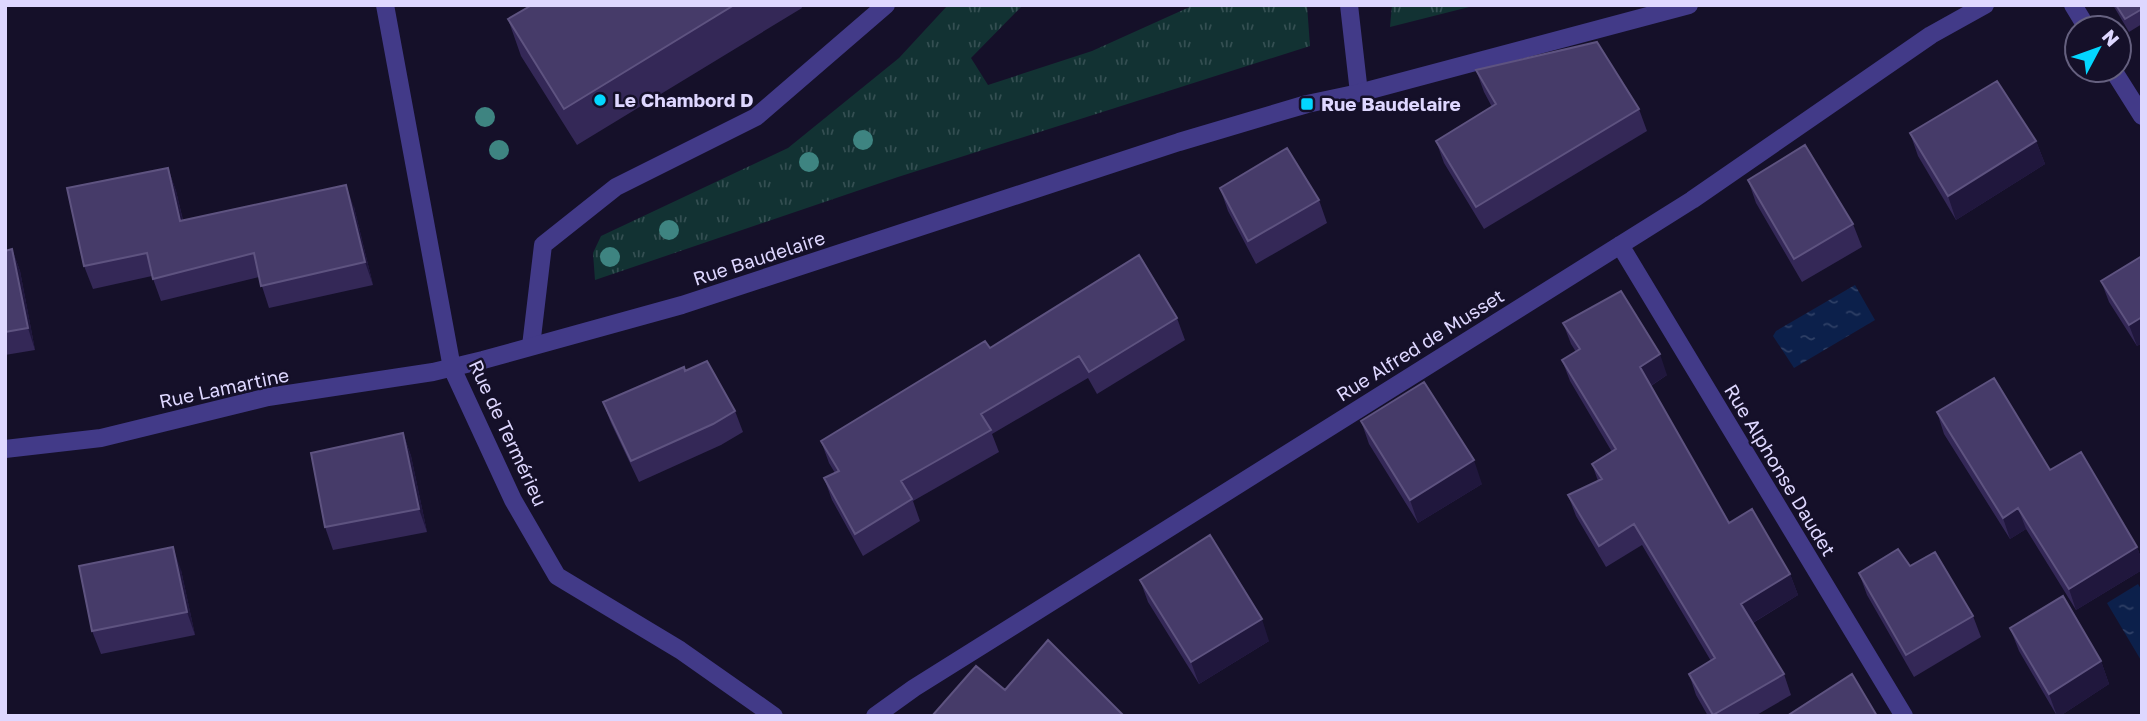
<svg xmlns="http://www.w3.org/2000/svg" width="2147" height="721" font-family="'Golos Text',sans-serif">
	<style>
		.grass { fill: url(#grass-tufts) }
		.water { fill: url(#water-ripples) }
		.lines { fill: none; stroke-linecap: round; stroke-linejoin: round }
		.service { stroke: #423a88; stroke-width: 18 }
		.minor { stroke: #423a88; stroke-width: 18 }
		.tree { fill: #3e8481 }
		.wall { fill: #342857 }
		.shaded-wall { fill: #20173d }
		.building { fill: #463b69; stroke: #5e5380; stroke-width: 2 }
		.poi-dot { fill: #03d7ff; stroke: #151029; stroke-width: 2.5 }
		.labels { text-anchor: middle; stroke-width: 5; stroke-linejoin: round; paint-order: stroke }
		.poi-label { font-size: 19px; font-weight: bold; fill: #ded7ff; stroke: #151029; text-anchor: start }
		.street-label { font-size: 19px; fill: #ded7ff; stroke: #151029 }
	</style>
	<defs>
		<pattern id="grass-tufts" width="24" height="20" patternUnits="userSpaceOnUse" patternTransform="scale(1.75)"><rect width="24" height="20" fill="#123233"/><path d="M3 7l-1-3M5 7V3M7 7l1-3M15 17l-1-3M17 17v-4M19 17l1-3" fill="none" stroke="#344f52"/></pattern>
		<pattern id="water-ripples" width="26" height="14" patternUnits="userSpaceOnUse" patternTransform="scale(1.75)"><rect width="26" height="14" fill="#0c204b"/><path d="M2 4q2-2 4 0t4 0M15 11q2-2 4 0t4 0" fill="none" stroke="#2f4066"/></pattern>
	</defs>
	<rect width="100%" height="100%" fill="#151029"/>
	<path class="grass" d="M 948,5 L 1023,5 L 971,58 L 988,85 L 1092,51 L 1194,5 L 1307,5 L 1310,46 L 898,177 L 595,280 L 593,253 L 601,236 L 788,148 L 899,58 Z
		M 1392,5 L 1477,5 L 1390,27 Z"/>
	<path class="water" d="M 1855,285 L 1875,320 L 1794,368 L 1773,336 L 1776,331 Z
		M 2138,584 L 2142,591 L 2142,662 L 2107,603 Z"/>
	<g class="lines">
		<path class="service" d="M 1349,5 L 1359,93
			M 531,346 L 543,245 L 616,187 L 756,117 L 886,5"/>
		<path class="minor" d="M 385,5 L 452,368 L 513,500 L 557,576 L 680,650 L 774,716
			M 2073,5 L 2087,28
			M 2113,70 L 2142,116
			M 1620,245 L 1904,716
			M 5,449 L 101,438 L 268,397 L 433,372 L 483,360 L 682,305 L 1179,142 L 1307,104 L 1359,93 L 1689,5
			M 875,716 L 914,688 L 1692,200 L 1931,35 L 1985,5"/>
	</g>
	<g class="tree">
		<circle cx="485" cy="117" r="10"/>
		<circle cx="863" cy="140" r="10"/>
		<circle cx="499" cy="150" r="10"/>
		<circle cx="809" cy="162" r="10"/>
		<circle cx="669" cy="230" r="10"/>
		<circle cx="610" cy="257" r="10"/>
	</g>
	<path class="wall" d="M 532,5 L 801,5 L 802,8 L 577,145 L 521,56 L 508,19 Z
		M 2113,5 L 2142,5 L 2142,24 L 2129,32 Z
		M 1476,70 L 1639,109 L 1647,131 L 1484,229 L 1444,163 L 1436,141 L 1492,107 L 1484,92 Z
		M 1910,133 L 2036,141 L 2045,164 L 1956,220 L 1918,156 Z
		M 168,168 L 176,191 L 183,220 L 354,207 L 373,285 L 269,308 L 259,277 L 161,301 L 152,276 L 93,289 L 84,266 Z
		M 1748,180 L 1853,224 L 1862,247 L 1802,282 L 1756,203 Z
		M 1220,188 L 1319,200 L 1327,223 L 1256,264 L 1228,211 Z
		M 12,249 L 20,271 L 35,350 L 5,355 L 5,251 Z
		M 2142,256 L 2142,343 L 2137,346 L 2109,302 L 2101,281 Z
		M 1177,318 L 1185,340 L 1097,394 L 1088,378 L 992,434 L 999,452 L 913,501 L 920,521 L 863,556 L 832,500 L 824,478 L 835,473 L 829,463 L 821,441 Z
		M 1563,323 L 1667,375 L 1651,386 L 1729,523 L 1790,574 L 1798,595 L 1753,623 L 1784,674 L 1791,695 L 1755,716 L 1708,716 L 1696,695 L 1689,674 L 1711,661 L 1642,545 L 1606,567 L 1576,516 L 1568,495 L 1598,481 L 1592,464 L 1612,452 L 1570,381 L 1562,360 L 1576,352 L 1571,344 Z
		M 685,371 L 735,411 L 743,432 L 721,445 L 639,482 L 611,423 L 603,402 Z
		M 1937,412 L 2050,470 L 2137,547 L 2142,561 L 2142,570 L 2076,610 L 2026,529 L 2010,539 L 1944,434 Z
		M 1361,421 L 1482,484 L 1418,523 L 1369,444 Z
		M 403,433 L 411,456 L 427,532 L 333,550 L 325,527 Z
		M 181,570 L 195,635 L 101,654 L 92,631 Z
		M 1859,573 L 1973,616 L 1981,637 L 1914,677 L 1867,595 Z
		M 1140,580 L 1269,641 L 1199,684 L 1148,602 Z
		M 2010,628 L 2101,661 L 2109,684 L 2060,716 L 2057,716 L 2019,651 Z"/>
	<path class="shaded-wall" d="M 2036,141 L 2045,164 L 1956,220 L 1948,196 Z
		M 168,168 L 176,191 L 188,243 L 180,221 Z
		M 346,185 L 354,207 L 373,285 L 365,262 Z
		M 12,249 L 20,271 L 35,350 L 28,328 Z
		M 2142,317 L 2142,343 L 2137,346 L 2129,325 Z
		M 1660,354 L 1667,375 L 1647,388 L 1640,367 Z
		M 403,433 L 411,456 L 427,532 L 419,509 Z
		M 1474,460 L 1482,484 L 1418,523 L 1410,500 Z
		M 2018,508 L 2026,529 L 2010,539 L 2003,518 Z
		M 173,547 L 181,570 L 195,635 L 187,612 Z
		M 2137,547 L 2142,561 L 2142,570 L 2076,610 L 2069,589 Z
		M 1790,574 L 1798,595 L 1749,625 L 1741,604 Z
		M 1262,619 L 1269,641 L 1199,684 L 1191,662 Z
		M 2101,661 L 2109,684 L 2060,716 L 2057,716 L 2049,694 Z"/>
	<path class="building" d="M 532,5 L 734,5 L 564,109 L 508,19 Z
		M 2116,5 L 2142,5 L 2142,9 L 2125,19 Z
		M 1597,42 L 1639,109 L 1476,207 L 1436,141 L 1496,104 L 1476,70 Z
		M 1997,81 L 2036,141 L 1948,196 L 1910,133 Z
		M 1805,145 L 1853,224 L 1794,259 L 1748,180 Z
		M 1287,148 L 1319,200 L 1248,241 L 1220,188 Z
		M 168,168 L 180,221 L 346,185 L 365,262 L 261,286 L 254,253 L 153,279 L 147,253 L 84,266 L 67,188 Z
		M 12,249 L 28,328 L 5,332 L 5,251 Z
		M 1139,255 L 1177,318 L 1089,372 L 1079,356 L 981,414 L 991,430 L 901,481 L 912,499 L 855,534 L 824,478 L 839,471 L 821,441 L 985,341 L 990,348 Z
		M 2142,256 L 2142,317 L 2129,325 L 2101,281 Z
		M 1621,291 L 1660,354 L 1640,367 L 1729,523 L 1752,509 L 1790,574 L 1741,604 L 1784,674 L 1713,715 L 1689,674 L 1715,658 L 1634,524 L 1599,546 L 1568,495 L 1602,479 L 1592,464 L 1616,449 L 1562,360 L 1580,349 L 1563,323 Z
		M 707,361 L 735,411 L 713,424 L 631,461 L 603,402 L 684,367 L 685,371 Z
		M 1994,378 L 2050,470 L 2081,452 L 2137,547 L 2069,589 L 2018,508 L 2003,518 L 1937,412 Z
		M 1424,382 L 1474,460 L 1410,500 L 1361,421 Z
		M 403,433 L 419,509 L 325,527 L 311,453 Z
		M 1210,535 L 1262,619 L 1191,662 L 1140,580 Z
		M 173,547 L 187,612 L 92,631 L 79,566 Z
		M 1898,549 L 1910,566 L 1935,552 L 1973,616 L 1906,655 L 1859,573 Z
		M 2063,596 L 2101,661 L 2049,694 L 2010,628 Z
		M 1048,640 L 1124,716 L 932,716 L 976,666 L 1005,690 Z
		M 1852,674 L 1877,716 L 1787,716 Z"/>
	<g class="poi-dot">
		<circle cx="600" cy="100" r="7"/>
		<rect x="1300" y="97" width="14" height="14" rx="3.5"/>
	</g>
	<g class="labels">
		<g class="poi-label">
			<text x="614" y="107">Le Chambord D</text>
			<text x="1321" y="111">Rue Baudelaire</text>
		</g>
		<g class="street-label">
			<text transform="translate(759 258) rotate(-18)" y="7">Rue Baudelaire</text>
			<text transform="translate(1420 345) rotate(-32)" y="7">Rue Alfred de Musset</text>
			<text transform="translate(224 388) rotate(-12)" y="7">Rue Lamartine</text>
			<text transform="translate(508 433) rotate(65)" y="7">Rue de Termérieu</text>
			<text transform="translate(1780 470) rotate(59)" y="7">Rue Alphonse Daudet</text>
		</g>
	</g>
	<rect width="2147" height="721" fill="none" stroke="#ded7ff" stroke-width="14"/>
	<g transform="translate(2098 49) rotate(49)"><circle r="33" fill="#151029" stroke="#65607f" stroke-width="2"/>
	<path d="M0-5L12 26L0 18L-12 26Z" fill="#03d7ff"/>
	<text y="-10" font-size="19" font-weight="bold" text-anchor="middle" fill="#ded7ff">N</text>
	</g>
</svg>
